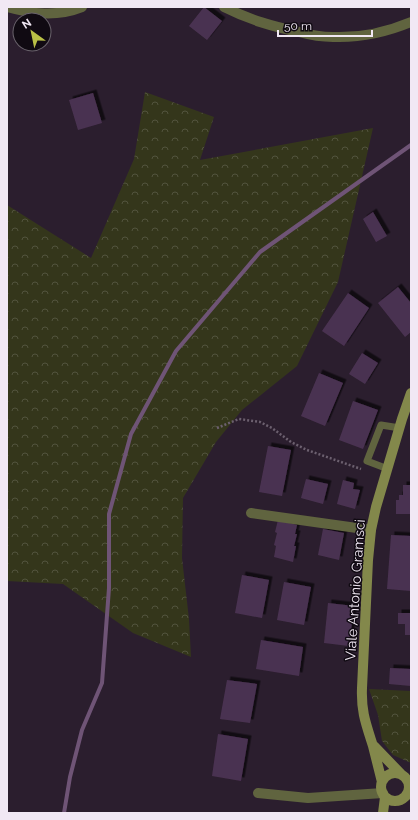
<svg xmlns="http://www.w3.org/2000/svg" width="418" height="820" font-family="Raleway,sans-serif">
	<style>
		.forest { fill: url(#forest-crowns) }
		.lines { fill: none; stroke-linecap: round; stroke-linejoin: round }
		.stream { stroke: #6f5476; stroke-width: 4 }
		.building { fill: #4a3251; filter: url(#shadow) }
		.path { stroke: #6c606f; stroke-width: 2.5; stroke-dasharray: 2 2; stroke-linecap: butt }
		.lane { stroke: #60643f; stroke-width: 7 }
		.street { stroke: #60643f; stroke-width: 10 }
		.secondary { stroke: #83884b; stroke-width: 10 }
		.labels { text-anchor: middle; stroke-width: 3; stroke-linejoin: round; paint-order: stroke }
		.street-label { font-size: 14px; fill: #f1e8f4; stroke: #100a12 }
	</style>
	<defs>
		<pattern id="forest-crowns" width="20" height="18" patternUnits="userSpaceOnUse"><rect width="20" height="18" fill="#34361b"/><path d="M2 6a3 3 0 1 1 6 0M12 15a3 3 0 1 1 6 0" fill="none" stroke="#52533d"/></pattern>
		<filter id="shadow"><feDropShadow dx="3.5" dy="-3.5" stdDeviation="0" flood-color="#0009"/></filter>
	</defs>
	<rect width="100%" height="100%" fill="#2b1e2e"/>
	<path class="forest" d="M 145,92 L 214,117 L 200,160 L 373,128 L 338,282 L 297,366 L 242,410 L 216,442 L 183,498 L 182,558 L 189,619 L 191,657 L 133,633 L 63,584 L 7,581 L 7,205 L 91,258 L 134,159 Z
		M 369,689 L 411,691 L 411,763 L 393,755 L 382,741 L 378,715 Z"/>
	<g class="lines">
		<path class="stream" d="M 64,813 L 70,777 L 82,730 L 102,683 L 109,588 L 109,514 L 131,434 L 176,351 L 260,252 L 411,145"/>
	</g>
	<path class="building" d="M 204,7 L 222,21 L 207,40 L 189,26 Z
		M 93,93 L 102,123 L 78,130 L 69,100 Z
		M 373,212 L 387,236 L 376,242 L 363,219 Z
		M 398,287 L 411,303 L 411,332 L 405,337 L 378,303 Z
		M 348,293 L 369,308 L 344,346 L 322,331 Z
		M 362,353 L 378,363 L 365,384 L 349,374 Z
		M 319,373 L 343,383 L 325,426 L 301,416 Z
		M 353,401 L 378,410 L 363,449 L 339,440 Z
		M 268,446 L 291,450 L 282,496 L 259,492 Z
		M 306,479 L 328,484 L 323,504 L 301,498 Z
		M 343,480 L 354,483 L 353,489 L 360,490 L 355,509 L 337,504 Z
		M 403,485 L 411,485 L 411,514 L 396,514 L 396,500 L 399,500 L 399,495 L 403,495 Z
		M 278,520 L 297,525 L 295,534 L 297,534 L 294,546 L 296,546 L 293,562 L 274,557 L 276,546 L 274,545 L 277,533 L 275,532 Z
		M 323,529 L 344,533 L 339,560 L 318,555 Z
		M 391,535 L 411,536 L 411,591 L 387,589 Z
		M 242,575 L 269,580 L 262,618 L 235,613 Z
		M 284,582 L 311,587 L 304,625 L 277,620 Z
		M 328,603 L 354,606 L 349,646 L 324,643 Z
		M 398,613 L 411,613 L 411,635 L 405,635 L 405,624 L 398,624 Z
		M 261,640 L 303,647 L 299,676 L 256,669 Z
		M 390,668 L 411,669 L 411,686 L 389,684 Z
		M 227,680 L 257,684 L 250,723 L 220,719 Z
		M 218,734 L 248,739 L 241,781 L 212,776 Z"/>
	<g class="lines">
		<path class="path" d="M 217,428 L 239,419 L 260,422 L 272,428 L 291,442 L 307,450 L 361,469"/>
		<path class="lane" d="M 388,469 L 367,461 L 381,425 L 400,428"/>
		<path class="street" d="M 7,7 C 32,14 57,17 82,7
			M 224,7 C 250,20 271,26 299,32 C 310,35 321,37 333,37 C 359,38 387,32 411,22
			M 251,513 L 371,530
			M 408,781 L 411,782
			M 258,793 L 308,798 L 383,793
			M 407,795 L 411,794"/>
		<path class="secondary" d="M 374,746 L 401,774
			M381 787a14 14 0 1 1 28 0a14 14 0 1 1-28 0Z
			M 382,782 C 379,770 376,758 373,746 C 366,724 361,712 362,688 L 368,560 L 371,530 L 376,507 L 402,419 L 411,393
			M 383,813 L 385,797"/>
	</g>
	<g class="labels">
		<g class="street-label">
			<text transform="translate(355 590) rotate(-86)" y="5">Viale Antonio Gramsci</text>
		</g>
	</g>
	<rect width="418" height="820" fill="none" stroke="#f1e8f4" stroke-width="16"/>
	<g transform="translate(32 32) rotate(327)"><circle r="19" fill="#100a12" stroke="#6a636c"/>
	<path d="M0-3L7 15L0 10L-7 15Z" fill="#b9c046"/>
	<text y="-6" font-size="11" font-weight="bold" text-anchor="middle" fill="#f1e8f4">N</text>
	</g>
	<path d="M278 30v6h94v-6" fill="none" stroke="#f1e8f4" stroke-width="2"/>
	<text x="284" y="30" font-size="12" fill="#f1e8f4" stroke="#100a12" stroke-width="3" paint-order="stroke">50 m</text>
</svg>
